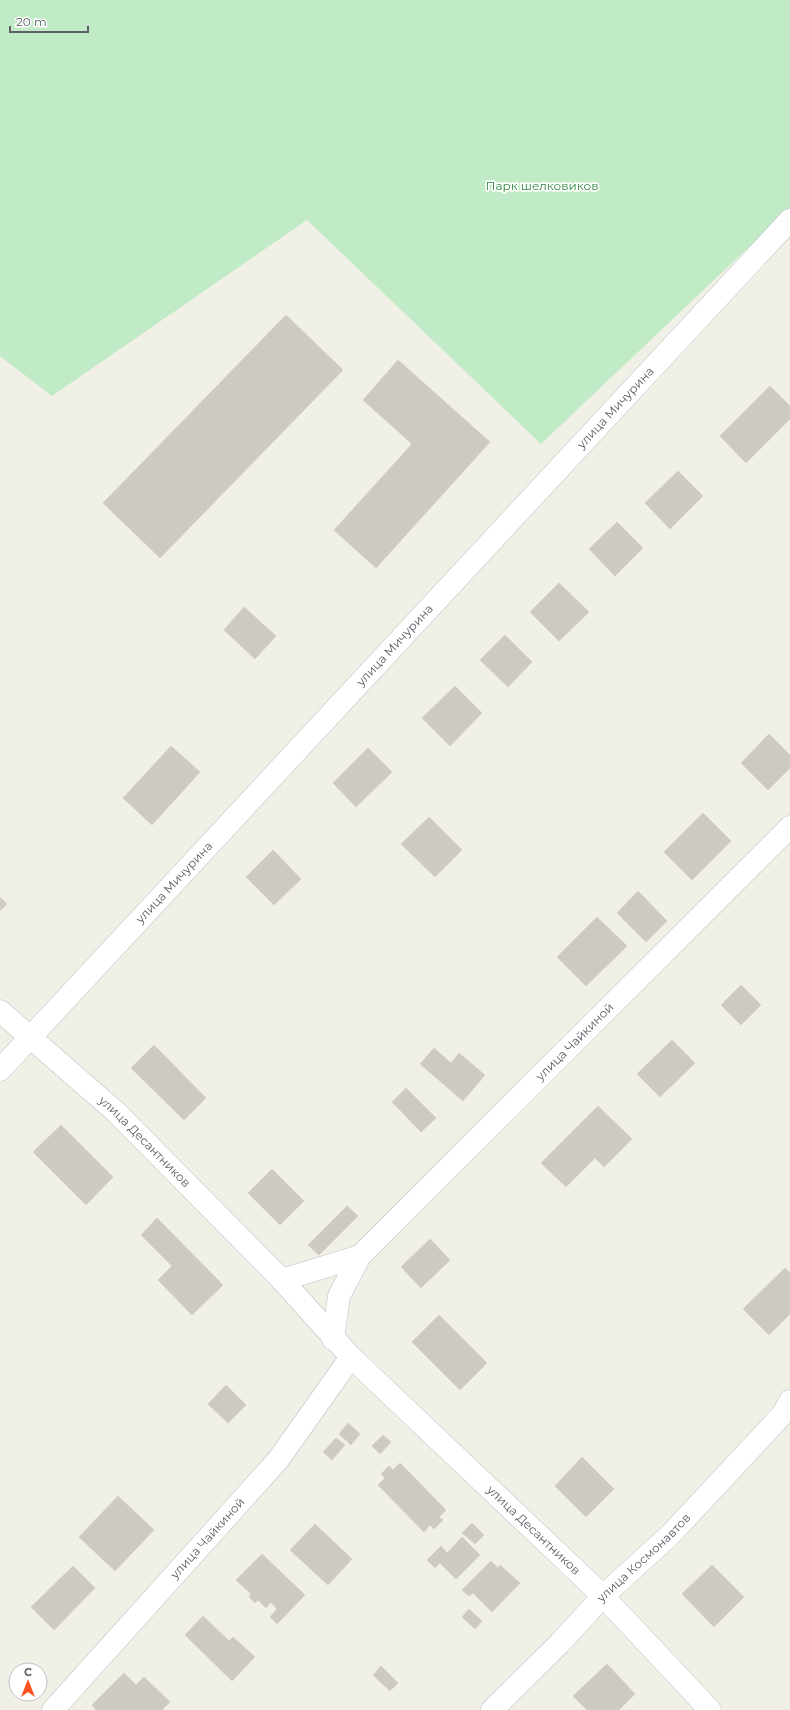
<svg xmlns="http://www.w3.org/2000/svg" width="790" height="1710" font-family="Montserrat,sans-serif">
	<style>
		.green { fill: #c0ebc6 }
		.building { fill: #cccac3; stroke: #d7d3c3 }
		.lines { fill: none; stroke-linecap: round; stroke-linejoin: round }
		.minor-casing { stroke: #bdbfc6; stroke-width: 23 }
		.minor { stroke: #fff; stroke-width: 22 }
		.labels { text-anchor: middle; stroke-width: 3.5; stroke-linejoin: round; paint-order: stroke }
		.park-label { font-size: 12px; fill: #2d873d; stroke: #fff }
		.street-label { font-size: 12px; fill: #5d6068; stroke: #fff }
	</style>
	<rect width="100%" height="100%" fill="#f1f0e6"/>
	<path class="green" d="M 0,0 L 790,0 L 790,208 L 541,444 L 307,220 L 52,396 L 0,356 Z"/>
	<path class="building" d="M 286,315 L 343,370 L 160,558 L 103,503 Z
		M 398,360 L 490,442 L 376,568 L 334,530 L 412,444 L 363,400 Z
		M 770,386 L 790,406 L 790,419 L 746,463 L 720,436 Z
		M 678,471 L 703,496 L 670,529 L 645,503 Z
		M 617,522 L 643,548 L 615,576 L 589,549 Z
		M 559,583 L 589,612 L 559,641 L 530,612 Z
		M 244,607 L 276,636 L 255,659 L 224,630 Z
		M 505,635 L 532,662 L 508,687 L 480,660 Z
		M 455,686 L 482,713 L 450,746 L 422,718 Z
		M 769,734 L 790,755 L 790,768 L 768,790 L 741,763 Z
		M 171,746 L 200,772 L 152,825 L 123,798 Z
		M 368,748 L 392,772 L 356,807 L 333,783 Z
		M 703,813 L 731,841 L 692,880 L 664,852 Z
		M 429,817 L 462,850 L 435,877 L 401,844 Z
		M 273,850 L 301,879 L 274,905 L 246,877 Z
		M 638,891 L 667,921 L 646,942 L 617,913 Z
		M 0,897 L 7,904 L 0,911 Z
		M 597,917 L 627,946 L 586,986 L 557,957 Z
		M 741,985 L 761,1005 L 741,1025 L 721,1005 Z
		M 672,1040 L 695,1063 L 660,1097 L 637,1074 Z
		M 154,1045 L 206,1098 L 184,1120 L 131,1068 Z
		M 434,1048 L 451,1063 L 459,1053 L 485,1075 L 463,1101 L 420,1064 Z
		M 406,1088 L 436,1118 L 421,1132 L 392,1102 Z
		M 598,1106 L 632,1139 L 604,1167 L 595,1158 L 566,1187 L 541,1163 Z
		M 61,1125 L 113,1177 L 86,1205 L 33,1152 Z
		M 272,1169 L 304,1201 L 280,1225 L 248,1193 Z
		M 347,1206 L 358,1216 L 319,1255 L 308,1245 Z
		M 157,1218 L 223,1285 L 192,1315 L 158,1280 L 172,1266 L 141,1235 Z
		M 430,1239 L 450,1260 L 421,1288 L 401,1267 Z
		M 785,1268 L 790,1273 L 790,1314 L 769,1335 L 743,1309 Z
		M 439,1315 L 487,1363 L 460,1390 L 412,1342 Z
		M 226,1385 L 246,1405 L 228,1423 L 208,1404 Z
		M 348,1423 L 360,1434 L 351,1445 L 339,1434 Z
		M 383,1435 L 391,1442 L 380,1454 L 372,1446 Z
		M 336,1438 L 345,1445 L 332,1460 L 323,1452 Z
		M 582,1457 L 614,1489 L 586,1517 L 555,1486 Z
		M 400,1463 L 446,1510 L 439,1517 L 443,1520 L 434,1529 L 430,1525 L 424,1532 L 378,1485 L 385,1478 L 381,1474 L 389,1466 L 393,1470 Z
		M 118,1496 L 154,1530 L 115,1571 L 79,1537 Z
		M 472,1523 L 484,1535 L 475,1544 L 462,1533 Z
		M 315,1524 L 352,1559 L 328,1585 L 290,1550 Z
		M 462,1537 L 480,1555 L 456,1579 L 440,1563 L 435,1568 L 427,1560 L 441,1546 L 447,1553 Z
		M 262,1554 L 305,1595 L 277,1624 L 270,1617 L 277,1609 L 271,1602 L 266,1608 L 258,1600 L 255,1603 L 249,1597 L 251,1594 L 236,1580 Z
		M 491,1561 L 498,1568 L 500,1565 L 520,1583 L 492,1612 L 473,1593 L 469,1596 L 462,1590 Z
		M 712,1565 L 744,1597 L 714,1627 L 682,1594 Z
		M 73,1566 L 95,1588 L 54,1630 L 31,1607 Z
		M 469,1609 L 482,1621 L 475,1629 L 462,1617 Z
		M 203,1616 L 229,1641 L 233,1637 L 255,1657 L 232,1681 L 185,1635 Z
		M 607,1664 L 635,1694 L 619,1710 L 587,1710 L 573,1696 Z
		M 381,1666 L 398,1683 L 390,1691 L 373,1675 Z
		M 124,1673 L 136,1685 L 144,1677 L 170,1702 L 162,1710 L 96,1710 L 92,1705 Z"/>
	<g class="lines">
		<g class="minor-casing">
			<g id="minor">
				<path id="s1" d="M 0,1011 L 116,1112 L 282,1280 L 351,1357 L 603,1596 L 710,1710"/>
				<path id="s2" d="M 0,1070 L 790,220"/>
				<path id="s3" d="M 282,1280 L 360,1256 L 790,827"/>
				<path d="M 333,1339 L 339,1296 L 360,1256"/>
				<path id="s4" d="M 53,1710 L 278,1460 L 351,1357"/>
				<path id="s5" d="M 492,1710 L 560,1643 L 603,1596 L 670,1535 L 783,1414 L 790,1401"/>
			</g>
		</g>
		<use href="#minor" class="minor"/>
	</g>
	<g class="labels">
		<g class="park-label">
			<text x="542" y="190">Парк шелковиков</text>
		</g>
		<g class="street-label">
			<text dy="4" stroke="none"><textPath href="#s2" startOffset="904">улица Мичурина</textPath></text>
			<text dy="4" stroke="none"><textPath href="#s2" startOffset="580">улица Мичурина</textPath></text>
			<text dy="4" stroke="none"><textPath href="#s2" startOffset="256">улица Мичурина</textPath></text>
			<text dy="4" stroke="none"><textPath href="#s3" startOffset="385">улица Чайкиной</textPath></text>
			<text dy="4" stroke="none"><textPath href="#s1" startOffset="195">улица Десантников</textPath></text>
			<text dy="4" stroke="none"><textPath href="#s1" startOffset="745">улица Десантников</textPath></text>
			<text dy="4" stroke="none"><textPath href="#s4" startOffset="231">улица Чайкиной</textPath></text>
			<text dy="4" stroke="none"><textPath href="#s5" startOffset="215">улица Космонавтов</textPath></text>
		</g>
	</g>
	<g transform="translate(28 1682)"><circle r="19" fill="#ffffff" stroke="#bebfc3"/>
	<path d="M0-3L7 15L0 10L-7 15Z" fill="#fb5022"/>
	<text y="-6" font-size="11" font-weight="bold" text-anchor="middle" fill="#5d6068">С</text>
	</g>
	<path d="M10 26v6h78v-6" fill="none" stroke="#5d6068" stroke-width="2"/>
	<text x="16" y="26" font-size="12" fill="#5d6068" stroke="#ffffff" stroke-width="3" paint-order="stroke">20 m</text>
</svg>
